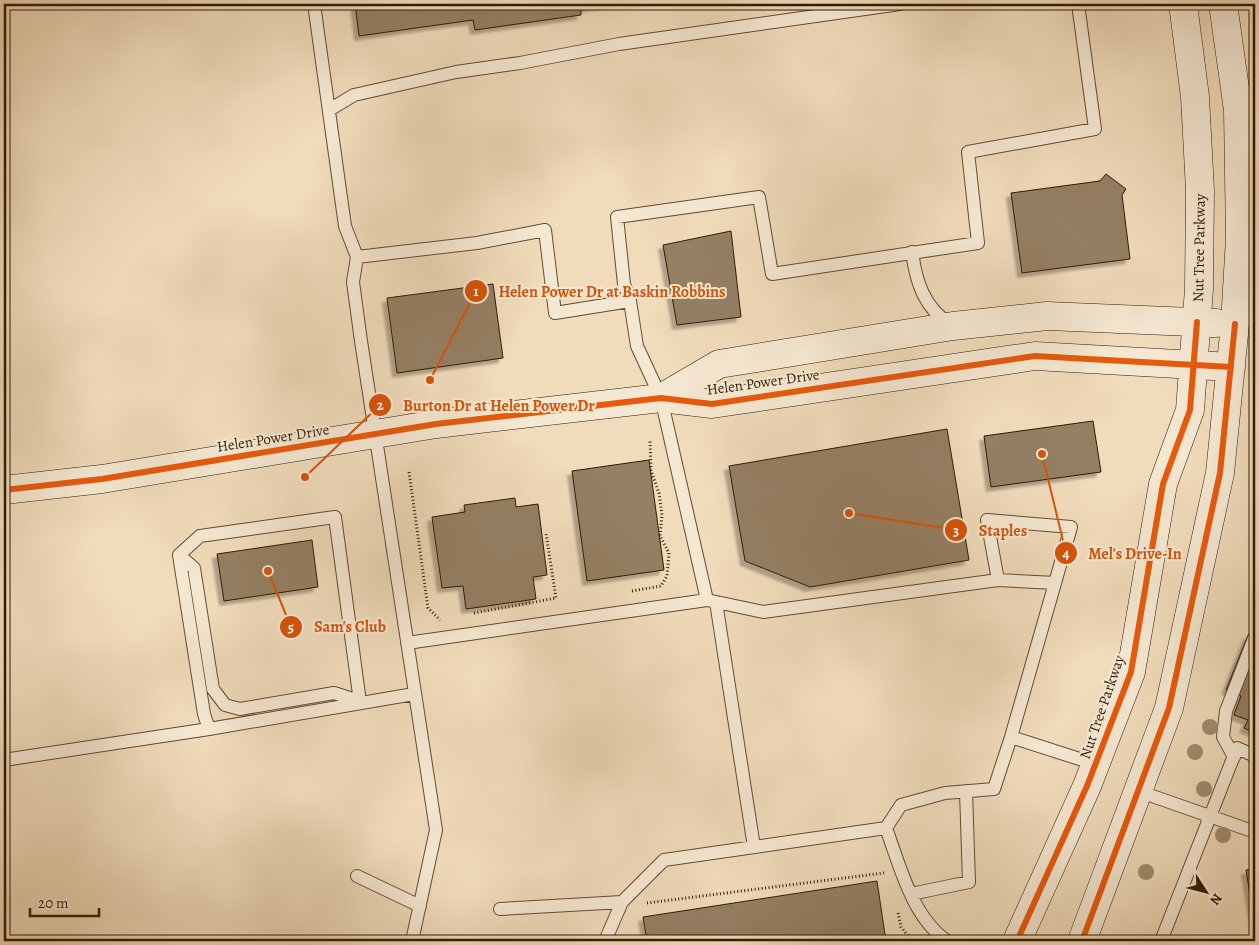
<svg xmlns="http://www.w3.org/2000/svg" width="1259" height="945" font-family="Alegreya,serif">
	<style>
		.building { fill: #947f63; stroke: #311b04; filter: url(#shadow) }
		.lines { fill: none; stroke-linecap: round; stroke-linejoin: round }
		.lane-casing { stroke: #614b32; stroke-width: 14 }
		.secondary-casing { stroke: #311b04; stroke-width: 29 }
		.path { stroke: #311b04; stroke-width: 3; stroke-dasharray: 1 2.5; stroke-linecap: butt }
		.lane { stroke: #f5e8d2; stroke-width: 12 }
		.secondary { stroke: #f5e8d2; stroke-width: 28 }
		.cycleway-casing { stroke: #f5e8d2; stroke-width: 9 }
		.cycleway { stroke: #e8590c; stroke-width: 6 }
		.tree { fill: #a18c6f }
		.labels { text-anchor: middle; stroke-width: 4; stroke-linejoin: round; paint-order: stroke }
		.street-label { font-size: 15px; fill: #311b04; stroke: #f5e8d2 }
		.leader { fill: none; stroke: #d6530b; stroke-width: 2 }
		.callout-dot { fill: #d6530b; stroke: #f5e8d2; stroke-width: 2 }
		.mark-label { font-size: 15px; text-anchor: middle; font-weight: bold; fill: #fff }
		.callout-label { font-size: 16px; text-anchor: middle; font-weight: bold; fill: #d6530b; stroke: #f5e8d2; stroke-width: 4; stroke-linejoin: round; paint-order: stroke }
	</style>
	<defs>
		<filter id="shadow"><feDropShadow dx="-4.5" dy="4.5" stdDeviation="1" flood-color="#0004"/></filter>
	</defs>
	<rect width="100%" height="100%" fill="#f0dbba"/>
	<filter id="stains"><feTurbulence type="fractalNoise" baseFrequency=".004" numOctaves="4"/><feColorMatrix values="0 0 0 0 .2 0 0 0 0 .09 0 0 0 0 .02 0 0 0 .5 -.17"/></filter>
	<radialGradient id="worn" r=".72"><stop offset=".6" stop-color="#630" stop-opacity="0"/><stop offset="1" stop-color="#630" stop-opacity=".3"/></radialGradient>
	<path class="building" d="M 355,4 L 611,4 L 581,8 L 581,15 L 475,30 L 473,20 L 359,36 Z
		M 1106,174 L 1126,189 L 1122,195 L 1130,259 L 1022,273 L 1011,193 L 1100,181 Z
		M 731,231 L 741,317 L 677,325 L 663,245 Z
		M 493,284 L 503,358 L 397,373 L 387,298 Z
		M 1093,421 L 1101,472 L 991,487 L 984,436 Z
		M 947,429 L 969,560 L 810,587 L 745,561 L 729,466 Z
		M 649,460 L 664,570 L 587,581 L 572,471 Z
		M 515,498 L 516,507 L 538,504 L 547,575 L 533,577 L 536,599 L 466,609 L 463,586 L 442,588 L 432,517 L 465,512 L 464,505 Z
		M 312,540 L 318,587 L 224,601 L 217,554 Z
		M 1248,635 L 1255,638 L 1255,733 L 1244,728 L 1248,720 L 1234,715 L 1241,696 L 1226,690 Z
		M 1255,869 L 1255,926 L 1246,870 Z
		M 877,881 L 886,941 L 647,941 L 643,917 Z"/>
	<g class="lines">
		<g class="lane-casing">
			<path id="lane" d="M 314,4 L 345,226 L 357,257 L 353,282 L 361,341 L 436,830 L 412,941
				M 329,110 L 354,95 L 456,72 L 520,63 L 619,44 L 900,4
				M 912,252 C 916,282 924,308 951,325
				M 357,257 L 477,243 L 545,230 L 555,313 L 630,301 L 624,284 L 617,217 L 759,197 L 772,274 L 978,243 L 968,152 L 1095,129 L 1078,4
				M 630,301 L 637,346 L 661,398 L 707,600 L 763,612 L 998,580 L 987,520 L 1071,527 L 1011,737 L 1095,764
				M 179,555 L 204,714 L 209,729 L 414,694
				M 179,555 L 200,536 L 335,517 L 360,702
				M 179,555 L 194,568 L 213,689 L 225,705 L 240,709 L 334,693 L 359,701
				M 998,580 L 1055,583
				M 716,602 L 754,847
				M 407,643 L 707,600
				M 1234,757 L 1223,737 L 1226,711 L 1255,636
				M 4,760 L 209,729
				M 1138,791 L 1255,832
				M 886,828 L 901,805 L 945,793 L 994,789 L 1011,737
				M 357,876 L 420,906
				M 911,894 L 969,882 L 966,791
				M 500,909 L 622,902 L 664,860 L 886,828 C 900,866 912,917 947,941
				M 605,941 L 622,902
				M 1161,941 L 1237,748 L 1255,756"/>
		</g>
		<g class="secondary-casing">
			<path id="secondary" d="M 661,398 L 719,364 L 953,326 L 1047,316 L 1216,323
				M 4,490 L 102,479 L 436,424 L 661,398 L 712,404 L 1035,356 L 1231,367
				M 1017,941 L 1087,786 L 1131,672 L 1163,484 L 1190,410 L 1199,289 L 1200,190 L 1195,97 L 1183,4
				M 1082,941 L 1169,708 L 1220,473 L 1235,324 L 1240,238 L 1238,110 L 1223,4"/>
		</g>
		<path class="path" d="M 409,472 L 428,608 L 440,620
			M 632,591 L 661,586 L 667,576 L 669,553 L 660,536 L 662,515 L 659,493 L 651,471 L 650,440
			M 474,613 L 556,598 L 546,533
			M 647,903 L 884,873
			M 898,913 L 901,927 L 912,941"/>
		<use href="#lane" class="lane"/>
		<use href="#secondary" class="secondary"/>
		<g class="cycleway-casing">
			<path id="cycleway" d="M 4,490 L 102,479 L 436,424 L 661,398 L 712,404 L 1035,356 L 1231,367
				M 1017,941 L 1087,786 L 1131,672 L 1163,484 L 1190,410 L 1197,322
				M 1082,941 L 1169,708 L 1220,473 L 1235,324"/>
		</g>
		<use href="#cycleway" class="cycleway"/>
	</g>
	<g class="tree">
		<circle cx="1210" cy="727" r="8"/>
		<circle cx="1195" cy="752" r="8"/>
		<circle cx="1204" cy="789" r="8"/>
		<circle cx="1223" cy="835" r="8"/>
		<circle cx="1146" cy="872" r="8"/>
	</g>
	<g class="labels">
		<g class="street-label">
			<text transform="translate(1199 248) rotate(-89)" y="5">Nut Tree Parkway</text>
			<text transform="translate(763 382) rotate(-8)" y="5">Helen Power Drive</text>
			<text transform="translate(273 438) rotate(-9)" y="5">Helen Power Drive</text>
			<text transform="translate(1102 707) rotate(-71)" y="5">Nut Tree Parkway</text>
		</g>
	</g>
	<path class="leader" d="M430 380L476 291M305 477L380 405M849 513L956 530M1042 454L1066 553M268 571L291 627"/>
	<g class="callout-dot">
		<circle cx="430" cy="380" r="5"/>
		<circle cx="305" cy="477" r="5"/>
		<circle cx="849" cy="513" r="5"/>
		<circle cx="1042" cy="454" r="5"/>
		<circle cx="268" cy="571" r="5"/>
		<circle cx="476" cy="291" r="12"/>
		<circle cx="380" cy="405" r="12"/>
		<circle cx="956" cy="530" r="12"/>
		<circle cx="1066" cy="553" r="12"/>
		<circle cx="291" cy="627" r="12"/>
	</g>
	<g class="mark-label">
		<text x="476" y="296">1</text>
		<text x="380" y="410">2</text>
		<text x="956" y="536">3</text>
		<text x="1066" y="558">4</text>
		<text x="291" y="632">5</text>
	</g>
	<g class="callout-label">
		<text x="612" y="297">Helen Power Dr at Baskin Robbins</text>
		<text x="499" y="411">Burton Dr at Helen Power Dr</text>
		<text x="1003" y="536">Staples</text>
		<text x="1135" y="559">Mel's Drive-In</text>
		<text x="350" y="632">Sam's Club</text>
	</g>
	<rect width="1259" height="945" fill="none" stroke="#f0dbba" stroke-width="20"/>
	<rect x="5" y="5" width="1249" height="935" fill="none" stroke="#311b04" stroke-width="2.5"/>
	<rect x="10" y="10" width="1239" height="925" fill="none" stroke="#311b04"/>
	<g transform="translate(1206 892) rotate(126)" stroke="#f5e8d2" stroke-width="4" paint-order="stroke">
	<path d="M0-4L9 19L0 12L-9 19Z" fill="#311b04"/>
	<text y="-8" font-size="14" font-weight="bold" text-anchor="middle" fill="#311b04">N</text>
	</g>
	<path d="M30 908v8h69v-8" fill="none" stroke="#311b04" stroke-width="2.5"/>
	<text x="38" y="908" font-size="15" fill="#311b04" stroke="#f5e8d2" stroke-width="4" paint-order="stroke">20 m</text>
	<rect width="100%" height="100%" filter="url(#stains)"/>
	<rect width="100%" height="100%" fill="url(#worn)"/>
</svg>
